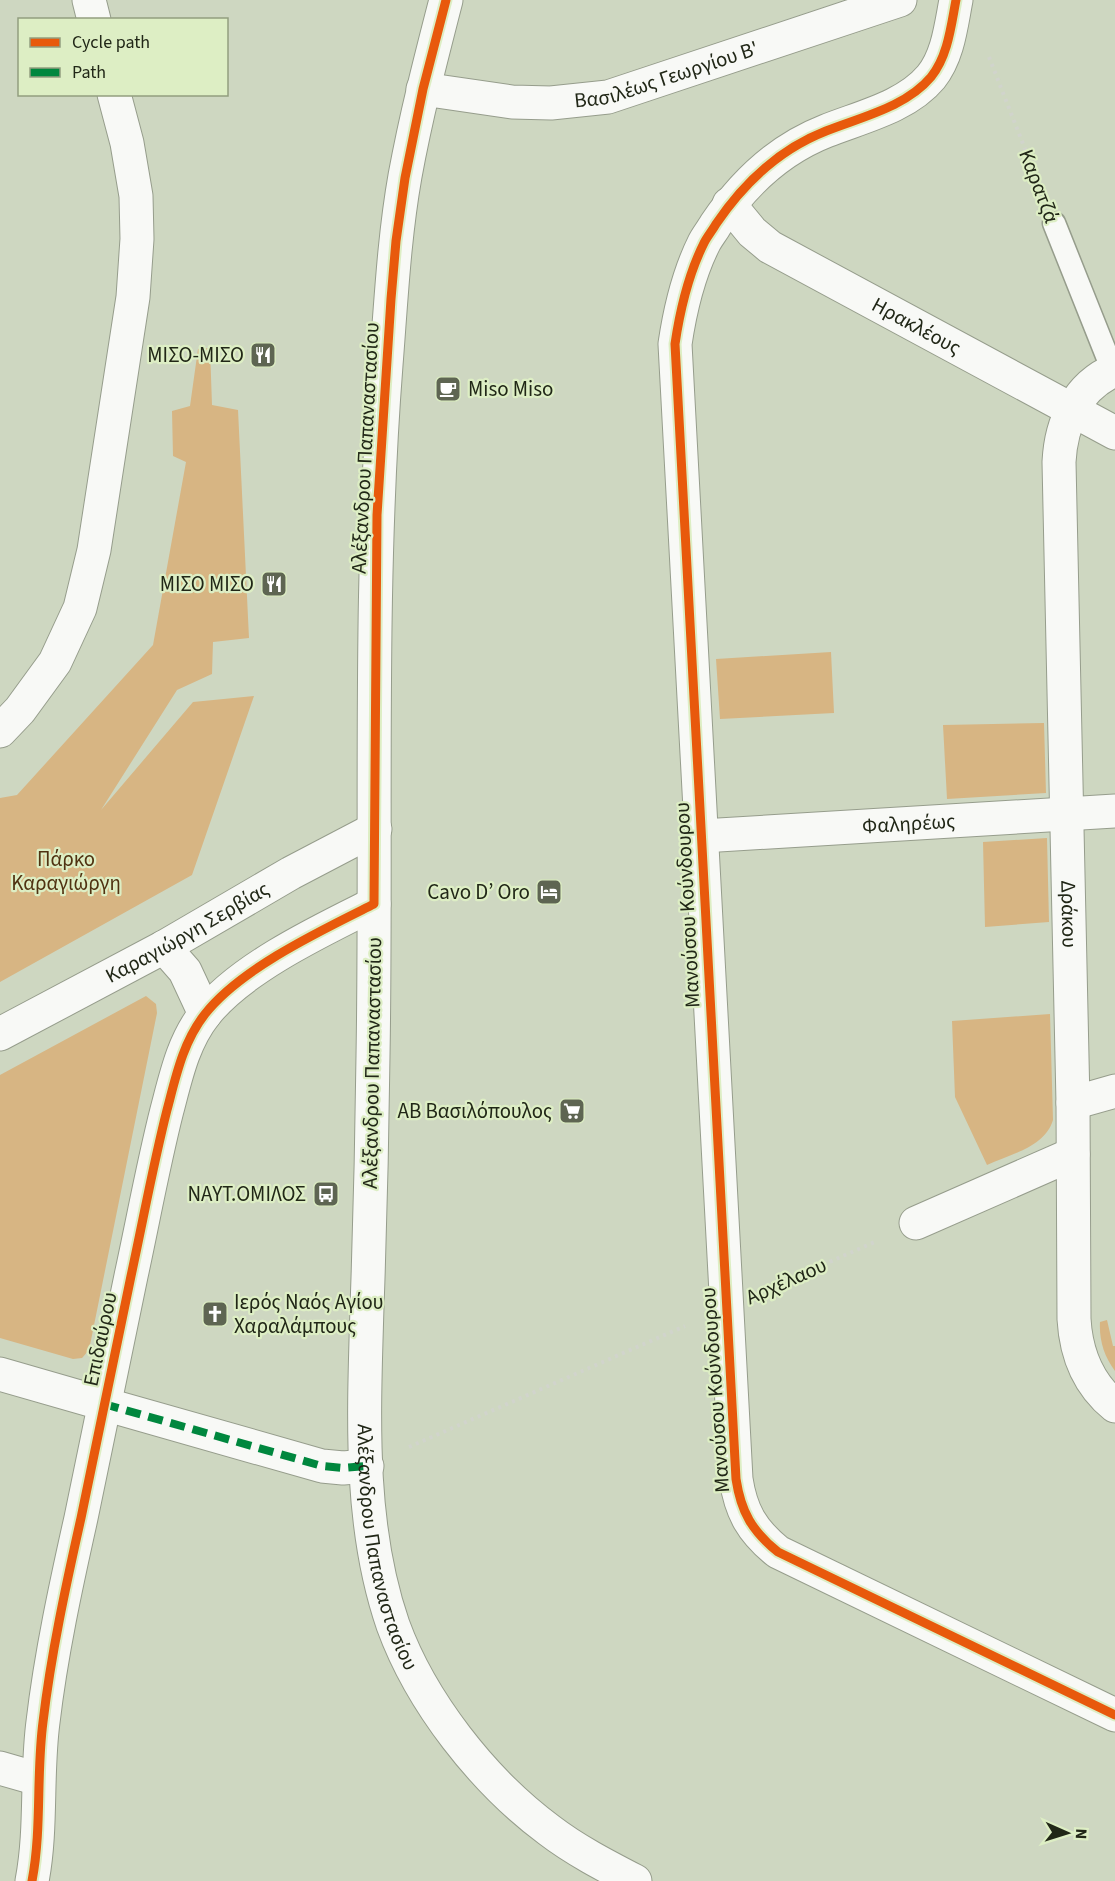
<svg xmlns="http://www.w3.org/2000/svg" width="1115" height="1881" font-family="'Source Sans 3',sans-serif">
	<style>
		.green { fill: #d7b583 }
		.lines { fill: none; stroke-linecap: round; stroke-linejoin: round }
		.service-casing { stroke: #969d8c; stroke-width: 25 }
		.pedestrian-casing { stroke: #969d8c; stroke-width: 35 }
		.minor-casing { stroke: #969d8c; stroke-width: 35 }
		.tertiary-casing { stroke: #969d8c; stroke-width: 35 }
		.secondary-casing { stroke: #969d8c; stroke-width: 35 }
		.path { stroke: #d1d4cc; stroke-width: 4; stroke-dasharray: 3 4.5; stroke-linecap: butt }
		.service { stroke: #f8f9f6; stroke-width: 22 }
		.pedestrian { stroke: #f8f9f6; stroke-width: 33 }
		.minor { stroke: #f8f9f6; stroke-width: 33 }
		.tertiary { stroke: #f8f9f6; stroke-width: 33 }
		.secondary { stroke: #f8f9f6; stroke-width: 33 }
		.quiet { stroke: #00873e; stroke-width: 8; stroke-dasharray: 15 8; stroke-linecap: butt }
		.cycleway-casing { stroke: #ddeec4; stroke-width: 13 }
		.cycleway { stroke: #e8590c; stroke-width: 9 }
		.labels { text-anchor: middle; stroke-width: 4.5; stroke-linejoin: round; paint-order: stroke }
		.street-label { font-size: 21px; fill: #212717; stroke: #ddeec4 }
		.poi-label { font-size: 21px; fill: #212717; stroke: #ddeec4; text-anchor: end }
		.park-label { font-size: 21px; fill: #503211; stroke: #ddeec4 }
	</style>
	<rect width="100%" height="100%" fill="#ced7c1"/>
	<path class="green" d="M 210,348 L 212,405 L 238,410 L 249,638 L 213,642 L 212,674 L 177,690 L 101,810 L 193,702 L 254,696 L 192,875 L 0,982 L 0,798 L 17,795 L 153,645 L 186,462 L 173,456 L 172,411 L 190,406 L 198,349 Z
		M 831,652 L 834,713 L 720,719 L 716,659 Z
		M 1044,723 L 1046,793 L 947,799 L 943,725 Z
		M 1047,838 L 1049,922 L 985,927 L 983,842 Z
		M 146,996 L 156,1004 L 157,1013 L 89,1350 L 82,1358 L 73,1359 L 0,1338 L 0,1075 Z
		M 1050,1014 L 1053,1120 C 1045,1147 1011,1154 987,1165 L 955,1097 L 952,1021 Z
		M 1107,1320 L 1113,1346 L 1115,1346 L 1115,1371 C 1104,1356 1099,1340 1100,1322 Z"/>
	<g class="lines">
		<g class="service-casing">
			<path id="service" d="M 1054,223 L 1113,371"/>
		</g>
		<g class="pedestrian-casing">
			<path id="pedestrian" d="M 104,1404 L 322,1466 L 343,1468 L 367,1466"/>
		</g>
		<g class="minor-casing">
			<g id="minor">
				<path d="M 89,0 L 94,20"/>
				<path d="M 956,0 C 951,26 948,56 931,77 C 906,107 861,117 826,131 C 780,149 743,184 716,224 C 712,231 707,237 704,243 C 688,275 680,310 675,344 L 736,1479 C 741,1512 752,1531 778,1552 L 1115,1715"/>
				<path id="s1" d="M 729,204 L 752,232 L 770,247 L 1115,433"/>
				<path id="s2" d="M 1115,370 C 1077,386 1061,423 1059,462 L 1073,1103 L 1074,1319 C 1076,1354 1088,1384 1115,1406"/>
				<path d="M 0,731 L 20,710 L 55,662 L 80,608 L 94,550 L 133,297 L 137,239 L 136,196 L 127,143 L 114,94"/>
				<path id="s3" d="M 702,836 L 1115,811"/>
				<path d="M 164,947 L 185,971 L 205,1014"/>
				<path id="s4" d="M 0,1034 L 164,947 L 291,873 L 375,829"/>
				<path d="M 1073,1103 L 1115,1091"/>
				<path d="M 916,1223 L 1073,1154"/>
				<path d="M 0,1374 L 104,1404"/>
				<path d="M 0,1768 L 38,1779"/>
			</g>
		</g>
		<g class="tertiary-casing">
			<g id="tertiary">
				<path id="s5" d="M 423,89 L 512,102 L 551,103 L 608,97 L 900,0"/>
				<path d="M 32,1881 C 42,1829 36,1775 43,1722 C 51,1654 66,1585 81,1518 C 98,1437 114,1357 131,1276 C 143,1221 153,1165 167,1110 C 176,1076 183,1042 205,1014 C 241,968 322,930 374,904"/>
			</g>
		</g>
		<g class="secondary-casing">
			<g id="secondary">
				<path id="s6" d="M 446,0 C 431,58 416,116 405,176 C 394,238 391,302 386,365 C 368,595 377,826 373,1056 C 372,1140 370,1223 367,1307 C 364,1412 358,1524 393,1625 C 421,1702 483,1781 549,1830 C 575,1850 606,1866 635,1881"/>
			</g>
		</g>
		<path class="path" d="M 989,57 L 1041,190
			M 768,1289 L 877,1241
			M 409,1447 L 685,1326"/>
		<use href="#service" class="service"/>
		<use href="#pedestrian" class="pedestrian"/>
		<use href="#minor" class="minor"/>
		<use href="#tertiary" class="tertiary"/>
		<use href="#secondary" class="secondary"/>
		<path class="quiet" d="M 104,1404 L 322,1466 L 343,1468 L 367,1466"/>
		<g class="cycleway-casing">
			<path id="cycleway" d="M 956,0 C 951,26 948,56 931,77 C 906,107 861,117 826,131 C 780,149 743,184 716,224 C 712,231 707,237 704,243 C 688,275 680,310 675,344 L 736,1479 C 741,1512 752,1531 778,1552 L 1115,1715
				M 32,1881 C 42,1829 36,1775 43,1722 C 51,1654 66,1585 81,1518 C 98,1437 114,1357 131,1276 C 143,1221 153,1165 167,1110 C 176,1076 183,1042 205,1014 C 241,968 322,930 374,904 L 377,515 L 391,299 L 396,241 L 405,178 L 423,89 L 446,0"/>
		</g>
		<use href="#cycleway" class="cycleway"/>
	</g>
	<defs>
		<g id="restaurant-square" transform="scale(1.35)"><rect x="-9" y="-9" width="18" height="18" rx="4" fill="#5e6552" stroke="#ddeec4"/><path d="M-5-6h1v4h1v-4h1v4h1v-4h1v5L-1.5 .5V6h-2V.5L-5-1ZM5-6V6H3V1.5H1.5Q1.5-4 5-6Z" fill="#fff"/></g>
		<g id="cafe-square" transform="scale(1.35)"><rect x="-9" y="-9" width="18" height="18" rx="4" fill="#5e6552" stroke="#ddeec4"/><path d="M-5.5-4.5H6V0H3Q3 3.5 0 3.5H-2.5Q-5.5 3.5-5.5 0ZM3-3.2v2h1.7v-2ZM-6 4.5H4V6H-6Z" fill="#fff"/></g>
		<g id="hotel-square" transform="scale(1.35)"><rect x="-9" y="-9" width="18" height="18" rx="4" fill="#5e6552" stroke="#ddeec4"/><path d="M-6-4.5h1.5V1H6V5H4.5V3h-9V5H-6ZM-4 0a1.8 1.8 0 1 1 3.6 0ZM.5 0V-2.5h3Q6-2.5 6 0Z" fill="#fff"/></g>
		<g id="supermarket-square" transform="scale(1.35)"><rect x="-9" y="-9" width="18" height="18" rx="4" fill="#5e6552" stroke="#ddeec4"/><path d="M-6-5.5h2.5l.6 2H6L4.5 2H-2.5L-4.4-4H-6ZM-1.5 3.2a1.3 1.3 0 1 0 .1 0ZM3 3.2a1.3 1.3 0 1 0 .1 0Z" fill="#fff"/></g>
		<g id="bus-square" transform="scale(1.35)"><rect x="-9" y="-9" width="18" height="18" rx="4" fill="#5e6552" stroke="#ddeec4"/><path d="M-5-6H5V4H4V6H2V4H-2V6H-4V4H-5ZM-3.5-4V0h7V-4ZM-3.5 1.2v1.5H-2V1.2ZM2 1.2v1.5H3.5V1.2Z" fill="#fff"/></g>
		<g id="church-square" transform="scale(1.35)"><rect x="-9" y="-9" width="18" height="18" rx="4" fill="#5e6552" stroke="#ddeec4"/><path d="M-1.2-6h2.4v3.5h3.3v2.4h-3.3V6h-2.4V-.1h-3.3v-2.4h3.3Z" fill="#fff"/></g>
	</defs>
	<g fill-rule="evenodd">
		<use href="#restaurant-square" x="263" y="355"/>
		<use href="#cafe-square" x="448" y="389"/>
		<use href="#restaurant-square" x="274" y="584"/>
		<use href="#hotel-square" x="549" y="892"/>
		<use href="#supermarket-square" x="572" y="1111"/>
		<use href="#bus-square" x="326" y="1194"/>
		<use href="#church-square" x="215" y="1314"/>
	</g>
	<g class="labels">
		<g class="street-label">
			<text dy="7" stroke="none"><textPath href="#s5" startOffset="248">Βασιλέως Γεωργίου Β'</textPath></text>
			<text transform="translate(1039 186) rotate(69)" y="7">Καρατζά</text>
			<text dy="7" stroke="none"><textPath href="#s1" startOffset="226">Ηρακλέους</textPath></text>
			<text transform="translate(365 448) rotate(-87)" y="7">Αλέξανδρου Παπαναστασίου</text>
			<text dy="7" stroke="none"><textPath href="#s3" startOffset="207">Φαληρέως</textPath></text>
			<text transform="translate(687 905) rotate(-93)" y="7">Μανούσου Κούνδουρου</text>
			<text dy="7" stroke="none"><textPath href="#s2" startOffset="566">Δράκου</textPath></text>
			<text dy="7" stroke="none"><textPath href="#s4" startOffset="213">Καραγιώργη Σερβίας</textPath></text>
			<text transform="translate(372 1063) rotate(-89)" y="7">Αλέξανδρου Παπαναστασίου</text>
			<text transform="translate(786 1281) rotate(-24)" y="7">Αρχέλαου</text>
			<text transform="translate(100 1339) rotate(-78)" y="7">Επιδαύρου</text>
			<text transform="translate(715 1390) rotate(-94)" y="7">Μανούσου Κούνδουρου</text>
			<text dy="7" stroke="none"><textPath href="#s6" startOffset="1556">Αλέξανδρου Παπαναστασίου</textPath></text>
		</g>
		<g class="poi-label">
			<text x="244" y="362">ΜΙΣΟ-ΜΙΣΟ</text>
			<text x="468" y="396" text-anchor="start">Miso Miso</text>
			<text x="254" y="591">ΜΙΣΟ ΜΙΣΟ</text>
			<text x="530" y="899">Cavo D’ Oro</text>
			<text x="552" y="1118">ΑΒ Βασιλόπουλος</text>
			<text x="306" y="1201">ΝΑΥΤ.ΟΜΙΛΟΣ</text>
			<text x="234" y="1309" text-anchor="start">Ιερός Ναός Αγίου<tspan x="234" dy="24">Χαραλάμπους</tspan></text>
		</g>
		<g class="park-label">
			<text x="66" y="866">Πάρκο<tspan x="66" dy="24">Καραγιώργη</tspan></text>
		</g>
	</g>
	<rect x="18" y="18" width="210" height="78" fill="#ddeec4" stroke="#929e7f" stroke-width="1.5"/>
	<rect x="30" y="38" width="30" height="9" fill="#e8590c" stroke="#929e7f" stroke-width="1.5"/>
	<text x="72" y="48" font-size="18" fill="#212717">Cycle path</text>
	<rect x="30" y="68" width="30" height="9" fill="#00873e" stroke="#929e7f" stroke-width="1.5"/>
	<text x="72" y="78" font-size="18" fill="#212717">Path</text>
	<g transform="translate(1067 1833) rotate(93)" stroke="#ddeec4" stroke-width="4.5" paint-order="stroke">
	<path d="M0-4.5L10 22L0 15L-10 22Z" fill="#212717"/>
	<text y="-9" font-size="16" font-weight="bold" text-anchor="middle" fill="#212717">N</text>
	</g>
</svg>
